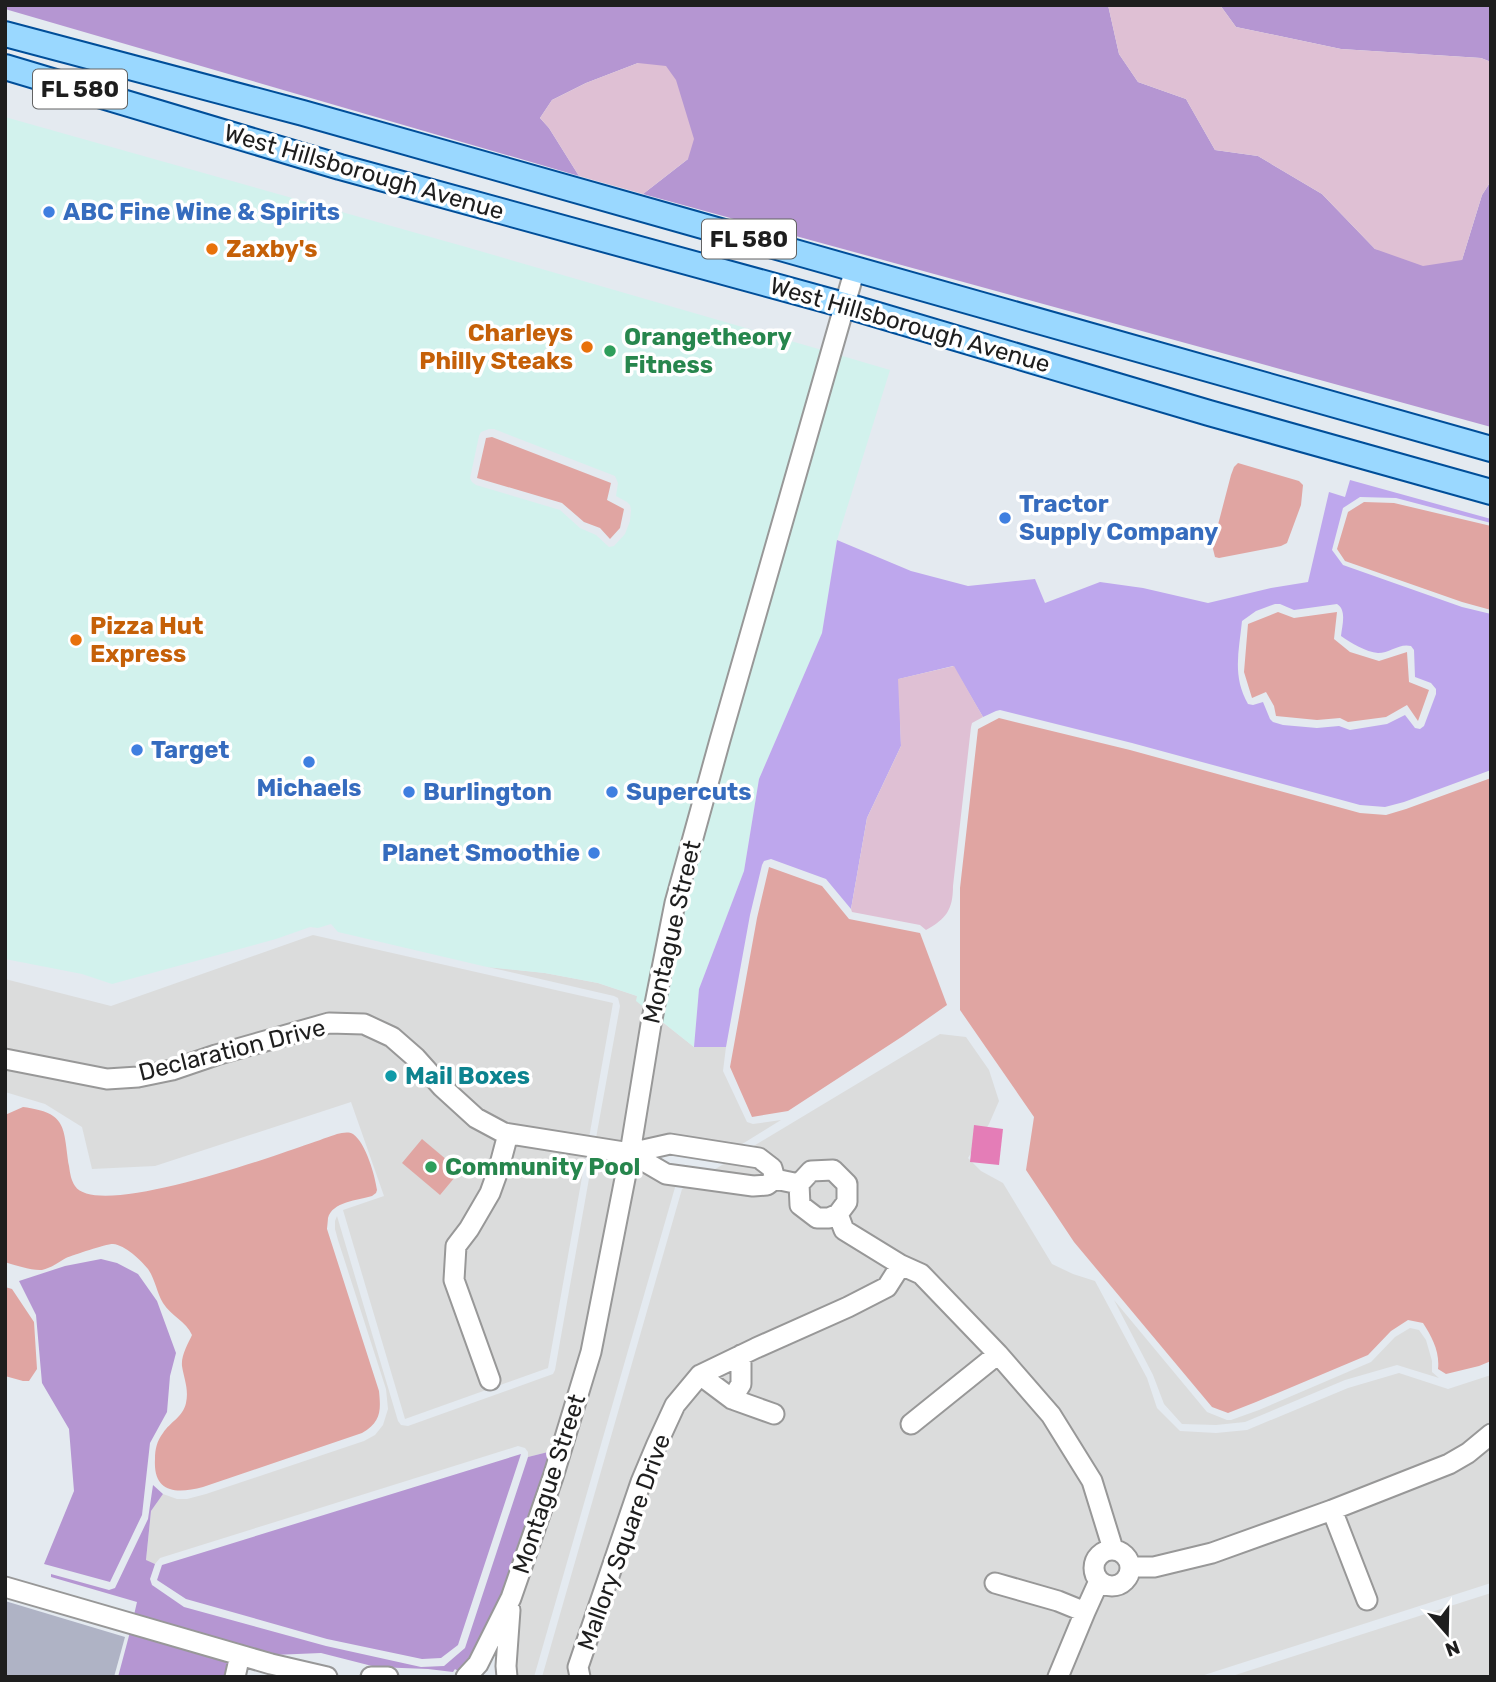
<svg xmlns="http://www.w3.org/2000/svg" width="1496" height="1682" font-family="Rubik,sans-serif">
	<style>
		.residential { fill: #dbdcdc }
		.commercial { fill: #d2f2ed; fill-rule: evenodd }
		.construction { fill: #afb3c5 }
		.grass { fill: #bea7ed; fill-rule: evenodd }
		.forest { fill: #b596d2 }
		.wetland { fill: #dfc0d4 }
		.pitch { fill: #e47db7 }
		.water { fill: #e0a5a2 }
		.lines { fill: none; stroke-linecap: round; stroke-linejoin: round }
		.minor-casing { stroke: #989898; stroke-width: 23 }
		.major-casing { stroke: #004e99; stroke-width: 28 }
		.minor { stroke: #fff; stroke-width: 19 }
		.major { stroke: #9ad8ff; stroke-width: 24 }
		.shop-dot { fill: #3f7fe0; stroke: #fff; stroke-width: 2.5 }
		.food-dot { fill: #e8710a; stroke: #fff; stroke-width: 2.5 }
		.leisure-dot { fill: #2e9e5b; stroke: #fff; stroke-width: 2.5 }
		.culture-dot { fill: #0f9aa8; stroke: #fff; stroke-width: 2.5 }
		.labels { text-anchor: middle; stroke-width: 7; stroke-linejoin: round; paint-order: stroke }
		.shield { fill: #fff; stroke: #626262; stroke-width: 2 }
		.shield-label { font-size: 23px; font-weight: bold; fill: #1e1e1e }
		.street-label { font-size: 24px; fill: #1e1e1e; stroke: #fff }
		.shop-label { font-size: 24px; font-weight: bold; fill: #366cbe; stroke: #fff; text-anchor: start }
		.food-label { font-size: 24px; font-weight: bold; fill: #c56008; stroke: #fff; text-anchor: start }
		.leisure-label { font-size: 24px; font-weight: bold; fill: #27864d; stroke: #fff; text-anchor: start }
		.culture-label { font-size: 24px; font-weight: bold; fill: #0d838f; stroke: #fff; text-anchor: start }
	</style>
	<rect width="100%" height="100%" fill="#e4eaf0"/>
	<path class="residential" d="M 313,935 L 613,1003 L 548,1368 L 405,1419 L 343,1210 L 384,1196 L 351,1102 L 155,1166 L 92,1169 L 82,1127 L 45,1104 L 5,1092 L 5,979 L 111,1006 Z
		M 488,967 L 545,973 L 598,983 L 637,996 L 645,1008 L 623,1143 L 596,1138 L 620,1006 L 618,998 L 614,996 Z
		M 660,1020 L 694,1047 L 726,1047 L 723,1071 L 747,1122 L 753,1124 L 781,1120 L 739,1146 L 641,1141 Z
		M 940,1034 L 966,1037 L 989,1070 L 999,1101 L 989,1124 L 968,1158 L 981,1171 L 1003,1183 L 1052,1264 L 1073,1274 L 1095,1281 L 1147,1378 L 1157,1408 L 1180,1431 L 1216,1433 L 1247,1430 L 1348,1388 L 1399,1373 L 1448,1389 L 1491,1375 L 1491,1583 L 1198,1677 L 542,1677 L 682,1189 Z
		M 593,1156 L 620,1160 L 583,1349 L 552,1451 L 528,1457 L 528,1452 L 525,1448 L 518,1446 L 160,1558 L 155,1564 L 146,1561 L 151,1511 L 163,1494 L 177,1499 L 187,1499 L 206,1494 L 364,1441 L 375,1435 L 383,1425 L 388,1409 L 386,1389 L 338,1240 L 335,1229 L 335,1221 L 337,1216 L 398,1421 L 401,1425 L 408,1426 L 553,1374 L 555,1370 Z
		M 636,1166 L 676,1184 L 534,1677 L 517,1677 L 514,1666 L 519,1602 Z
		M 1114,1300 L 1207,1412 L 1227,1420 L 1231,1420 L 1259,1410 L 1371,1362 L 1395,1337 L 1410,1328 L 1419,1330 L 1426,1340 L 1432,1361 L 1432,1372 L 1439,1378 L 1397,1365 L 1345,1380 L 1245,1422 L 1216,1425 L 1182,1424 L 1164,1404 L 1153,1375 Z
		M 1491,1593 L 1491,1677 L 1229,1677 Z"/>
	<path class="commercial" d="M 5,117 L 466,247 L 822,350 L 712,736 L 645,1008 L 636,1001 L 637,996 L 598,983 L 545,973 L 487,967 L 338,932 L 331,924 L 318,928 L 310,927 L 276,939 L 112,984 L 82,974 L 5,959 ZM 489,429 L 494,429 L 615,476 L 618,483 L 616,496 L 627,502 L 630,505 L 631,510 L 630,521 L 625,534 L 614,546 L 609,547 L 596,535 L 580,528 L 560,510 L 476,485 L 472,482 L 470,478 L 479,436 L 481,432 Z
		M 839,355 L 890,370 L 837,540 L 822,633 L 759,779 L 744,871 L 699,989 L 694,1047 L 660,1020 L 683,906 L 728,743 Z"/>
	<path class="construction" d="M 5,1601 L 125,1637 L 114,1677 L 5,1677 Z"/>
	<path class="grass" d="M 1350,480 L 1491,519 L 1491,523 L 1396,498 L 1360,497 L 1343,508 L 1332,550 L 1343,565 L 1462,607 L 1491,614 L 1491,770 L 1404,802 L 1385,807 L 1360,805 L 1132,743 L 1000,710 L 996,711 L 983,717 L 953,666 L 899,679 L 901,746 L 867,818 L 851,909 L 826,879 L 771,859 L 764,861 L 762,865 L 750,915 L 726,1047 L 694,1047 L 699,989 L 744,871 L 759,779 L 822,633 L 837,540 L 911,571 L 968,586 L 1035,579 L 1045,603 L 1100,582 L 1143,588 L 1208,603 L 1271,588 L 1308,582 L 1329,492 L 1345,497 ZM 1275,604 L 1280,604 L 1294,610 L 1337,604 C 1347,610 1342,626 1341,636 C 1351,643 1366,652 1378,653 C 1390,653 1399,643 1411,646 L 1414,650 L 1415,677 L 1431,683 L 1436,689 L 1436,694 L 1424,726 L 1420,729 L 1415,728 L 1405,715 L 1387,724 L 1350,730 L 1339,726 L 1317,728 L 1283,725 L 1273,722 L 1270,719 L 1263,702 L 1253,705 L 1248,704 C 1232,676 1239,651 1242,621 L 1256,611 Z"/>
	<path class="forest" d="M 5,5 L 1108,5 L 1119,54 L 1138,82 L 1186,99 L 1215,150 L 1258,156 L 1322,194 L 1375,249 L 1462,260 L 1482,195 L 1491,181 L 1491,427 L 643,194 L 688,159 L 638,63 L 586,83 L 552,100 L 540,118 L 549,128 L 579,176 L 5,9 Z
		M 1220,5 L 1491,5 L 1491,62 L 1481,58 L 1341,49 L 1236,27 Z
		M 101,1259 L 117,1263 L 138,1274 L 157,1301 L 176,1353 L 170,1376 L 167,1412 L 150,1443 L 142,1515 L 110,1582 L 44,1564 L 74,1491 L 69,1429 L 42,1383 L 36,1315 L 19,1281 L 65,1266 Z
		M 552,1451 L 505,1588 L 503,1588 L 503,1595 L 471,1658 L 465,1665 L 458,1671 L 455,1669 L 453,1672 L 428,1669 L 376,1667 L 321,1653 L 273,1655 L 134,1615 L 137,1602 L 51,1577 L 51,1574 L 109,1590 L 115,1588 L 148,1519 L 153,1485 L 163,1494 L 151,1511 L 146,1560 L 155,1564 L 150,1579 L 152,1585 L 184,1607 L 326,1646 L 421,1667 L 444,1666 L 465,1648 L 528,1457 Z
		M 521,1454 L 458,1645 L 441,1658 L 422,1659 L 327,1639 L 186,1599 L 157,1580 L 162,1565 Z
		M 130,1632 L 230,1661 L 226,1677 L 118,1677 Z"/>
	<path class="wetland" d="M 1108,5 L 1220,5 L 1236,27 L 1341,49 L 1481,58 L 1491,62 L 1491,181 L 1482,195 L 1462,260 L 1423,266 L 1375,249 L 1322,194 L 1258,156 L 1215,150 L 1186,99 L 1138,82 L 1119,54 Z
		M 638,63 L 666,66 L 676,80 L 694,139 L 688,159 L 643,194 L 579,176 L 549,128 L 540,118 L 552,100 L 586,83 Z
		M 954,666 L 983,717 L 972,723 L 971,727 L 953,886 C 953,910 946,919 926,930 L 920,925 L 852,912 L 851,909 L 867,818 L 901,746 L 898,679 Z"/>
	<path class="pitch" d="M 974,1125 L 1003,1129 L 999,1165 L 970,1162 Z"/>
	<path class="water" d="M 492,437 L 611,483 L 607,500 L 624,509 L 620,528 L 610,539 L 600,528 L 584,522 L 562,503 L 477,478 L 486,438 Z
		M 1238,463 L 1299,481 L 1303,485 L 1301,505 L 1287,543 L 1281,546 L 1219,558 L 1215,557 L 1213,549 L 1214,540 L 1231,475 L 1234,467 Z
		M 1364,502 L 1394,503 L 1491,526 L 1491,610 L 1462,602 L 1345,561 L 1337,549 L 1348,512 Z
		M 1278,612 L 1294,618 L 1337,612 L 1334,639 L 1350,652 L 1379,661 L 1407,652 L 1409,682 L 1429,690 L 1418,721 L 1407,705 L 1386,717 L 1348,722 L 1340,718 L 1317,720 L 1276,716 L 1274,706 L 1266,692 L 1252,698 L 1244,672 L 1248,624 Z
		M 999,718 L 1130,750 L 1360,813 L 1386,815 L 1406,809 L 1491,778 L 1491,1361 L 1479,1366 L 1446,1374 L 1438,1369 C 1440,1352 1432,1337 1423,1323 L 1408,1320 L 1391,1331 L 1368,1355 L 1256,1402 L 1228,1413 L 1212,1407 L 1074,1242 L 1026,1170 L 1034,1117 L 960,1010 L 960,888 L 978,729 Z
		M 769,867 L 822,886 L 849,919 L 920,933 L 947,1005 L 903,1036 L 788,1111 L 752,1117 L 730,1067 L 757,918 Z
		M 23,1107 C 68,1113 63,1127 69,1166 C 70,1173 71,1180 75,1186 C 99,1222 299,1147 337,1134 C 342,1133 348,1131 353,1134 C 366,1143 375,1176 377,1190 L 376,1193 L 372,1196 C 358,1200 332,1202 328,1218 C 328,1219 327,1229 327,1229 L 379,1391 C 381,1411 381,1422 362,1433 L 203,1487 C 176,1494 153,1493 155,1459 C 155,1449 157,1441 163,1433 C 170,1422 183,1417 186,1403 C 189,1389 184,1379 182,1366 C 181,1355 188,1344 192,1335 C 186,1321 171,1316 163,1303 C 157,1293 155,1279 148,1269 C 141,1260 125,1245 113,1244 C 105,1244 74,1255 66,1258 C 59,1262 51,1268 42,1270 C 33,1271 14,1265 5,1262 L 5,1115 Z
		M 422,1139 L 460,1171 L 440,1195 L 402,1163 Z
		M 5,1287 L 12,1289 L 34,1322 L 37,1369 L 29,1381 L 23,1381 L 5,1376 Z"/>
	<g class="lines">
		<g class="minor-casing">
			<path id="minor" d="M 5,1059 L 107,1079 L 138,1077 L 172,1070 L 216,1055 L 329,1023 L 364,1024 L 392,1037 L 416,1058 L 442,1087 L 476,1118 L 504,1133 L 630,1153 L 670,1144 L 759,1158 L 772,1168 L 775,1179
				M 630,1153 L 666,1174 L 753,1186 L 767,1185 L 775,1179 L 799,1184
				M 833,1170 L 847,1184 L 847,1202 L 838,1214 L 829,1218 L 817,1218 L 800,1205 L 799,1184 L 811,1171 Z
				M 838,1214 L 844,1230 L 901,1265 L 921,1274 L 998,1354
				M 490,1380 L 454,1280 L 456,1246 L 469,1229 L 490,1193 L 499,1168 L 508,1134
				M 732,1399 L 741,1384 L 741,1355
				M 774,1414 L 732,1399 L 700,1375 L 756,1348 L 848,1307 L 887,1287 L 901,1265
				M 911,1424 L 998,1354 L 1051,1415 L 1092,1481 L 1113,1549
				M1094 1568a18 18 0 1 1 36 0a18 18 0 1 1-36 0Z
				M 1131,1567 L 1154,1567 L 1212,1553 L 1332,1510
				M 995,1583 L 1058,1601 L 1085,1612
				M 5,1587 L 271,1664 L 327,1677
				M 1367,1600 L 1332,1510 L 1449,1464 L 1468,1453 L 1491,1434
				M 235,1677 L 240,1655
				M 371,1677 L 388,1677
				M 466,1677 L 478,1664 L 511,1598 L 553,1477 L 591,1352 L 630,1153 L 651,1024 L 675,903 L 720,740 L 855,269
				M 507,1677 L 506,1666 L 510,1610
				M 580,1677 L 578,1667 L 641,1482 L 657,1444 L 675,1405 L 700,1375
				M 1058,1677 L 1085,1612 L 1099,1581"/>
		</g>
		<g class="major-casing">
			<path id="major" d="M 5,34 L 303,113 L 1491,449
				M 5,67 L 340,167 L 844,305 L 1209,413 L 1491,492"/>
		</g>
		<use href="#minor" class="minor"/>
		<use href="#major" class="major"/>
	</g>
	<g class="shop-dot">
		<circle cx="49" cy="212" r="7"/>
		<circle cx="1005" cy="518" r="7"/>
		<circle cx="137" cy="750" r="7"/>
		<circle cx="309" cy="762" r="7"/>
		<circle cx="409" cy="792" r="7"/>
		<circle cx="612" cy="792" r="7"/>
		<circle cx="594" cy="853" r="7"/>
	</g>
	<g class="food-dot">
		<circle cx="212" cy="249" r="7"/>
		<circle cx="587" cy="347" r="7"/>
		<circle cx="76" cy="640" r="7"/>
	</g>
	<g class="leisure-dot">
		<circle cx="610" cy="351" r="7"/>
		<circle cx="431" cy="1167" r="7"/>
	</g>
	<circle class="culture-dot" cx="391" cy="1076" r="7"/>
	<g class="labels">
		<g class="shield">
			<rect x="33" y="69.5" width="94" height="39" rx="5"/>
			<rect x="702" y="219.5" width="94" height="39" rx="5"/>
		</g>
		<g class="shield-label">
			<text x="80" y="97">FL 580</text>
			<text x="749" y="247">FL 580</text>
		</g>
		<g class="street-label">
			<text transform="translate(364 172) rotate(16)" y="8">West Hillsborough Avenue</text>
			<text transform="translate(910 325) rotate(16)" y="8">West Hillsborough Avenue</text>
			<text transform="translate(672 932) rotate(-77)" y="8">Montague Street</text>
			<text transform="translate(232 1050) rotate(-14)" y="8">Declaration Drive</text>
			<text transform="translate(549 1484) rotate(-72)" y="8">Montague Street</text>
			<text transform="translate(624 1542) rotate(-70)" y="8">Mallory Square Drive</text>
		</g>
		<g class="shop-label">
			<text x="63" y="220">ABC Fine Wine &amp; Spirits</text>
			<text x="1019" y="512">Tractor<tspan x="1019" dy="28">Supply Company</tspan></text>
			<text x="151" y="758">Target</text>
			<text x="309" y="796" text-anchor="middle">Michaels</text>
			<text x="423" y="800">Burlington</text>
			<text x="626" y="800">Supercuts</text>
			<text x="580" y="861" text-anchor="end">Planet Smoothie</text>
		</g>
		<g class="food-label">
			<text x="226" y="257">Zaxby's</text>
			<text x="573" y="341" text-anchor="end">Charleys<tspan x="573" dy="28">Philly Steaks</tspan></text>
			<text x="90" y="634">Pizza Hut<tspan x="90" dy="28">Express</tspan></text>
		</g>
		<g class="leisure-label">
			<text x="624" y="345">Orangetheory<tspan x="624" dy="28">Fitness</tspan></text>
			<text x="445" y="1175">Community Pool</text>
		</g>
		<g class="culture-label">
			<text x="405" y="1084">Mail Boxes</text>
		</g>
	</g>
	<rect width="1496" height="1682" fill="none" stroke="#1e1e1e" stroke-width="14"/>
	<g transform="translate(1447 1633) rotate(160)" stroke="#ffffff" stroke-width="5" paint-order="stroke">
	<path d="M0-5L12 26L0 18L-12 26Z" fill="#1e1e1e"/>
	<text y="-10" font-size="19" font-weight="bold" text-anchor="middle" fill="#1e1e1e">N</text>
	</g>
</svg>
